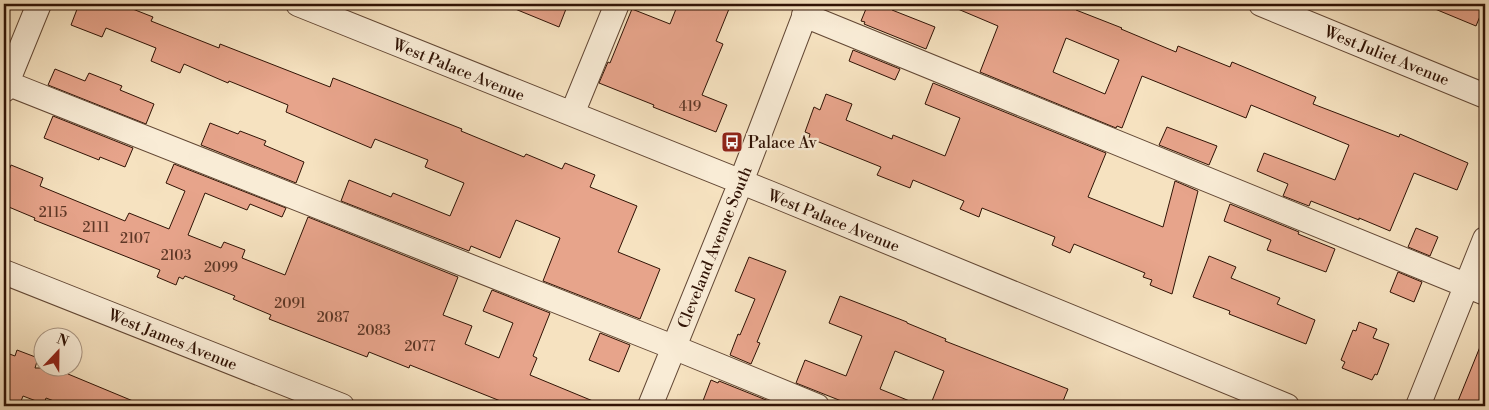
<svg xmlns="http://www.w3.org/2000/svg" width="1489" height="410" font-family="'Libre Bodoni',serif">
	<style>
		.building { fill: #e7a48b; stroke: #301305; fill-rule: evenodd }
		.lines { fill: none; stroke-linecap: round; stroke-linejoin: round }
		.minor-casing { stroke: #624734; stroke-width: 26 }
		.minor { stroke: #f9ecd6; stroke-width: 24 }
		.labels { text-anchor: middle; stroke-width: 4.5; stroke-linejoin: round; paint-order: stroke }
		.number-label { font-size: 14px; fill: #5e3726 }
		.street-label { font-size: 16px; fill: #301305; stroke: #f9ecd6 }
		.poi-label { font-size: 16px; fill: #301305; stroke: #f9ecd6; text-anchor: start }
	</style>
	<rect width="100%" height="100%" fill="#f6e2c0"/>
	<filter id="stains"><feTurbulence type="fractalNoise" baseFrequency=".004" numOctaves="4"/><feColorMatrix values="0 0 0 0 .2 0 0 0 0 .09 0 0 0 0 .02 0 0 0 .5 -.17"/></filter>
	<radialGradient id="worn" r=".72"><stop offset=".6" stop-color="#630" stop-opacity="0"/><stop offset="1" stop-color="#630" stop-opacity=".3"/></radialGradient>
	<path class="building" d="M 79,4 L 120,4 L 153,17 L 151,21 L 219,48 L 220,44 L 330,87 L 333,78 L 462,129 L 461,131 L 524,157 L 526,154 L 562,169 L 565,163 L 595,175 L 590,187 L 637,206 L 618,252 L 660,269 L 640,319 L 543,281 L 560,238 L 516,220 L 500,258 L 471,246 L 469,251 L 341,201 L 349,180 L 391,197 L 393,193 L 450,216 L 464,183 L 425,167 L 428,160 L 375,139 L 371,148 L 286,112 L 288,105 L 229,81 L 228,83 L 184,64 L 180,73 L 151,61 L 156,48 L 106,28 L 102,37 L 71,25 Z
		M 503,4 L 554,4 L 566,9 L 559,27 Z
		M 678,4 L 731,4 L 716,41 L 723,44 L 702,95 L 727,105 L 716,132 L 653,107 L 654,105 L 599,83 L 608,62 L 610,63 L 632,9 L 670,24 Z
		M 868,4 L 894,4 L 892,10 L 935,27 L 926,49 L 864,24 L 865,22 L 861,21 Z
		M 946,4 L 1078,4 L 1076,10 L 1122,28 L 1121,29 L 1176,52 L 1178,46 L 1230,67 L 1232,62 L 1316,97 L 1313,104 L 1399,137 L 1400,134 L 1468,163 L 1457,190 L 1414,173 L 1390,231 L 1359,218 L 1359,220 L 1311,201 L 1309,206 L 1283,196 L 1288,184 L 1257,171 L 1264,153 L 1335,180 L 1349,145 L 1251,105 L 1246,118 L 1142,76 L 1122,128 L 1117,126 L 1116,128 L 980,72 L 998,26 ZM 1066,38 L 1119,60 L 1105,94 L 1053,72 Z
		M 1423,4 L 1485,4 L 1476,26 Z
		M 853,50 L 900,69 L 895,80 L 849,61 Z
		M 55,69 L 85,81 L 89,73 L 122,86 L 120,90 L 154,104 L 146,124 L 48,85 Z
		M 933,83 L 1106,153 L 1088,197 L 1163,227 L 1175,181 L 1198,191 L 1172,294 L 1150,285 L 1152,280 L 1143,277 L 1145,273 L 1074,244 L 1070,253 L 1052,245 L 1055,237 L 982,208 L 979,217 L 960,209 L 964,201 L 913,180 L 910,188 L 877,175 L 881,167 L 809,138 L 810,134 L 805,132 L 814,107 L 820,110 L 826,94 L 852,104 L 846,120 L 892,139 L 893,135 L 945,156 L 960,118 L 925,104 Z
		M 53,116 L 133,148 L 125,167 L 100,157 L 99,160 L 44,138 Z
		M 210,123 L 238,134 L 240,131 L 266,141 L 264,145 L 304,162 L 296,183 L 201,145 Z
		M 1167,127 L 1217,146 L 1209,165 L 1159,145 Z
		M 174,164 L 286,208 L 282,217 L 250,204 L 247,210 L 205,193 L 188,235 L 221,248 L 224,242 L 245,250 L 242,258 L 285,275 L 308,217 L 458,277 L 443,315 L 472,326 L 465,344 L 499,358 L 513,323 L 483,311 L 492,290 L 550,313 L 533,356 L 537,358 L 530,375 L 605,406 L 513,406 L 410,365 L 409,368 L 369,352 L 367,357 L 269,319 L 271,315 L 233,299 L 235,296 L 185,276 L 183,279 L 179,277 L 176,285 L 157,277 L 160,270 L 34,220 L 35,218 L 4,205 L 4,184 L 11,165 L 43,178 L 40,186 L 125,221 L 129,213 L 169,229 L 185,191 L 166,183 Z
		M 1230,204 L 1299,232 L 1298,234 L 1335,249 L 1326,272 L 1267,250 L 1271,240 L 1224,221 Z
		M 1416,228 L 1438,237 L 1430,256 L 1408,247 Z
		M 1209,256 L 1236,267 L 1231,278 L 1280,298 L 1277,304 L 1315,320 L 1306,344 L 1229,314 L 1230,311 L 1193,297 Z
		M 749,257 L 786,271 L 757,342 L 760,343 L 751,364 L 730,355 L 738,334 L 740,335 L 755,299 L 735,291 Z
		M 1398,272 L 1422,282 L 1414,302 L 1390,292 Z
		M 840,296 L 907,322 L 907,323 L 946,339 L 945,341 L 1068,389 L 1061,406 L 930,406 L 944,371 L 895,351 L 880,389 L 922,406 L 854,406 L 796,383 L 805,360 L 846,376 L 862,336 L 829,323 Z
		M 1359,322 L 1377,329 L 1373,338 L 1389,344 L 1377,375 L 1375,374 L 1372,380 L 1342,368 L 1345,362 L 1341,360 L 1353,330 L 1356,331 Z
		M 600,333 L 630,345 L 619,372 L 589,360 Z
		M 1484,337 L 1485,406 L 1456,406 Z
		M 17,350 L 38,358 L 35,368 L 71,368 L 68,374 L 145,406 L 67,406 L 46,398 L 44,404 L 23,396 L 19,406 L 4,400 L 4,352 L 15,356 Z
		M 711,380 L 718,383 L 719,381 L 781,406 L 701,406 Z"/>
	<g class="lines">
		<g class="minor-casing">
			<path id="minor" d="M 298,4 L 769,193 L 1287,406
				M 1261,4 L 1485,96
				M 804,15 L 1485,293
				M 4,82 L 673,347 L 817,406
				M 4,90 L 39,4
				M 572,114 L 617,4
				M 4,272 L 342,406
				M 650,406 L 741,182 L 809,4
				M 1418,406 L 1485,239"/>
		</g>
		<use href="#minor" class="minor"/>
	</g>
	<defs>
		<g id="bus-square" transform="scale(1.125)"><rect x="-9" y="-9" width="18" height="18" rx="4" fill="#8f2418" stroke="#f9ecd6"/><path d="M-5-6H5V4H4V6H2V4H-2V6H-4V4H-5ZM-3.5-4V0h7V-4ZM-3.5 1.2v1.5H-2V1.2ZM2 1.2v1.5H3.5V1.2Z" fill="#fff"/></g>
	</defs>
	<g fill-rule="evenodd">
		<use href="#bus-square" x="732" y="142"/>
	</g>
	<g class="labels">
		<g class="number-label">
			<text x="690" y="111">419</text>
			<text x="53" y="217">2115</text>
			<text x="96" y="232">2111</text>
			<text x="135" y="243">2107</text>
			<text x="176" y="260">2103</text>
			<text x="221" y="272">2099</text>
			<text x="290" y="308">2091</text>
			<text x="333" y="322">2087</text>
			<text x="374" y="335">2083</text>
			<text x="420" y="351">2077</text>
		</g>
		<g class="street-label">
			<text transform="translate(1387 55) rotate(22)" y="6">West Juliet Avenue</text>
			<text transform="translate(459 69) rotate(22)" y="6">West Palace Avenue</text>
			<text transform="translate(834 220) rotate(22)" y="6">West Palace Avenue</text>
			<text transform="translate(714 247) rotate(-68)" y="6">Cleveland Avenue South</text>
			<text transform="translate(173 339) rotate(22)" y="6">West James Avenue</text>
		</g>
		<g class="poi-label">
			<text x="748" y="148">Palace Av</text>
		</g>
	</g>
	<rect width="1489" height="410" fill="none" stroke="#f6e2c0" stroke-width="20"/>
	<rect x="5" y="5" width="1479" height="400" fill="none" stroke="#301305" stroke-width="2.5"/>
	<rect x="10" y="10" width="1469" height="390" fill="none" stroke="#301305"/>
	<g transform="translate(58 352) rotate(22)"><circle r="24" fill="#f9ecd6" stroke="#a99582"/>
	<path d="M0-4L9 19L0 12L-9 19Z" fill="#8f2418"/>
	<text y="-8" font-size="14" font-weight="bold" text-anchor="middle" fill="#301305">N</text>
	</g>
	<rect width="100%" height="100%" filter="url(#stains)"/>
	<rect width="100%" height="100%" fill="url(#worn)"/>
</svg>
